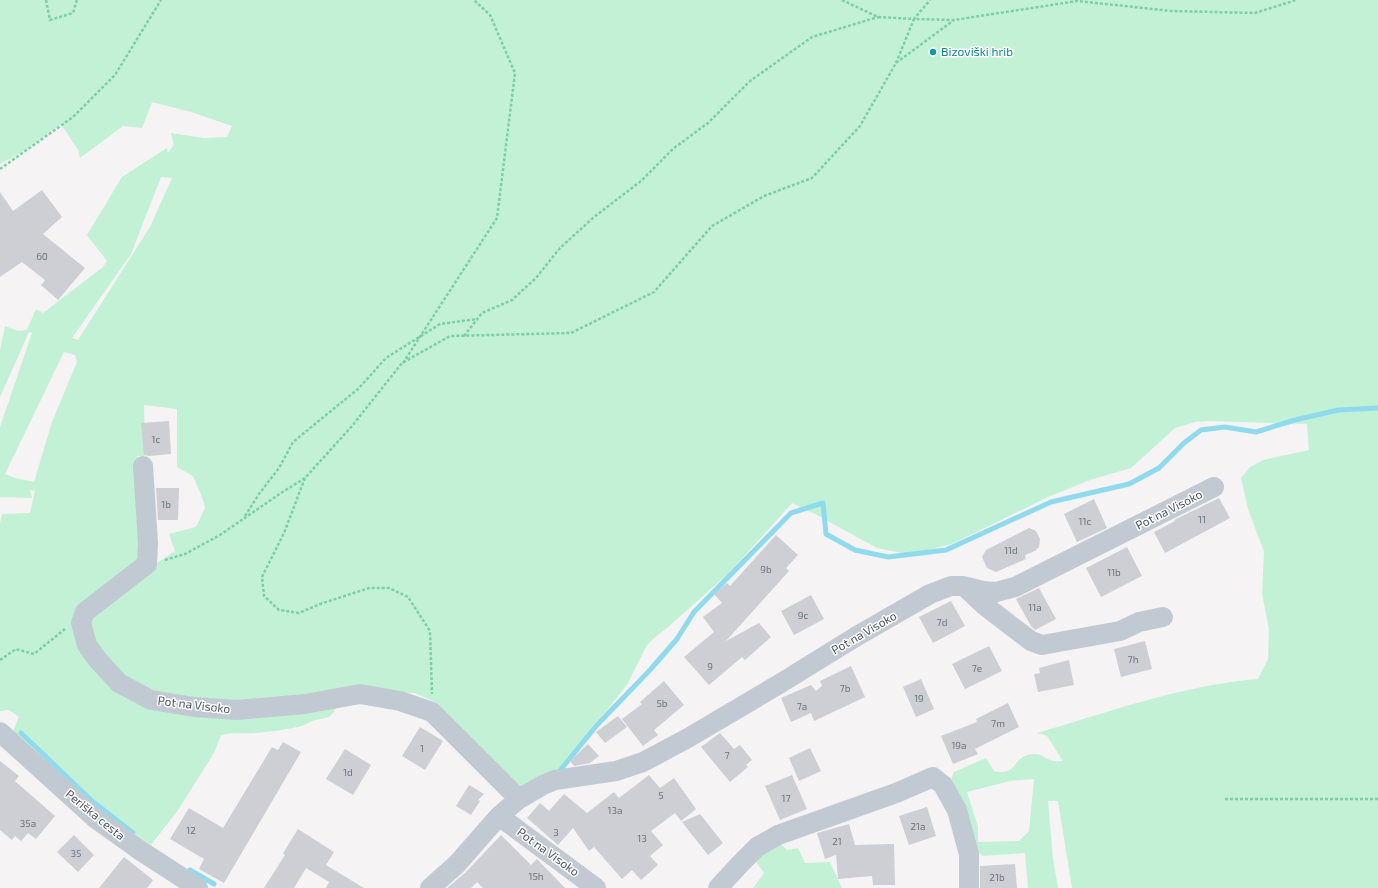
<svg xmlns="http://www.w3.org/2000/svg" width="1378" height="888" font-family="'Exo 2',sans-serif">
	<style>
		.green { fill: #c3f1d5; fill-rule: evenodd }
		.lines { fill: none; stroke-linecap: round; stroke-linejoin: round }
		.stream { stroke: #90daee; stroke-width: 5 }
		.building { fill: #cdcfd5 }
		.path { stroke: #7ad0a6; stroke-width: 2.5; stroke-dasharray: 3 2; stroke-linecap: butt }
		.minor { stroke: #c1cad2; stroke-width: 20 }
		.culture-dot { fill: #0f9aa8; stroke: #fff; stroke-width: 1.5 }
		.labels { text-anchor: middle; stroke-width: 3; stroke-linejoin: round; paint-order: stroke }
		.number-label { font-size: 10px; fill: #6b747e }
		.culture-label { font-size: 12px; fill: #0d838f; stroke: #fff; text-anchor: start }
		.street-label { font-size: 12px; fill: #4a5661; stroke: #fff }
	</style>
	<rect width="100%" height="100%" fill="#f5f3f3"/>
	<path class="green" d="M 0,0 L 1378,0 L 1378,888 L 1072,888 L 1058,801 L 1048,801 L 1053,859 L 1058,888 L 1028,888 L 1025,853 L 982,856 C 970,843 969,833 967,816 C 966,813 966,808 965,804 C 959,791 946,787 954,772 L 986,758 L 994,771 C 1018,776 1011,760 1028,755 C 1044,751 1042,759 1054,761 C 1057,762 1061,761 1063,761 L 1047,736 L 1037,733 C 1109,712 1183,685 1258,679 L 1268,659 L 1269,629 L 1262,594 L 1264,552 L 1248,509 L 1241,478 L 1250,467 L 1263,460 L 1309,450 L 1307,424 L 1208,421 L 1195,422 L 1175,428 L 1131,468 L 1090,480 L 1048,497 L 952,544 L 932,549 L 907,554 L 877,548 L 817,515 L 792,503 L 730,572 L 668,627 L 653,639 L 647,645 L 628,683 L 608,709 L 594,724 L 585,741 L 556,773 L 517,790 L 463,736 L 437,703 L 415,693 L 353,691 L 321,698 L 286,702 L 236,705 L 182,702 L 148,694 L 117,675 L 91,640 L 87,616 L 142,573 L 175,551 L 169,534 L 196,527 L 205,508 L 203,500 L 193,476 L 177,467 L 177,409 L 144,405 L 145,456 L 137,456 L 144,548 L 141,558 L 136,566 L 110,584 L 81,608 L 75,623 L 80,649 L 91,664 L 120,691 L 153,708 L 197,714 L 251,714 L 337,703 C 333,721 325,717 312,721 C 307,723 303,726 298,727 C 284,730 269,732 255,733 C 243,734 232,732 221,735 L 214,753 L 178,810 L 151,845 L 107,814 L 102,807 L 13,731 L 19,717 L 9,710 L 0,711 L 0,523 L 2,514 L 30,513 L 35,491 L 30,490 L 32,498 L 0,497 L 0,427 L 32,333 L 29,332 L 0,397 L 0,351 L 5,326 L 18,331 L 27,330 L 36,309 L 43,313 L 103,267 L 107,261 L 87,235 L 122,177 L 167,148 L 168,153 L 174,145 L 171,133 L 204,138 L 227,137 L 232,126 L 191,112 L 152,102 L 142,128 L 123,126 L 80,158 L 78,150 L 61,124 L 19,154 L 0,164 ZM 161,177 L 172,178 L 150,227 L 78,340 L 72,338 L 131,254 ZM 64,352 L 75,355 L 77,362 L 52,422 L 34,482 L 15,478 L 5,474 ZM 1034,779 L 1029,831 L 1019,841 L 978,842 L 978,827 L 967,792 L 1010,781 Z
		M 779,842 L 787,850 L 798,848 L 805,863 L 830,862 L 842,888 L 753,888 L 764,873 L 754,859 Z"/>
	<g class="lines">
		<path class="stream" d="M 21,733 L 92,801 L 133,833
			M 558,773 L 597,725 L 650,670 L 677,639 L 694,612 L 791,513 L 823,503 L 826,534 L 855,550 L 888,557 L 946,550 L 1051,502 L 1129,484 L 1159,468 L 1184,443 L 1201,430 L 1225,427 L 1256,432 L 1295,420 L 1338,410 L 1378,408
			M 190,870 L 214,884"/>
	</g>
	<path class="building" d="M 42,190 L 62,217 L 43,234 L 85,268 L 58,300 L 41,285 L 45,280 L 22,262 L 0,277 L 0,192 L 13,211 Z
		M 169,421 L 171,454 L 149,456 L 144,455 L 141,423 Z
		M 156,488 L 179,488 L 178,520 L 158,520 Z
		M 1219,498 L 1230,518 L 1165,553 L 1154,532 L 1175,521 L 1174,520 Z
		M 1094,499 L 1107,528 L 1077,542 L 1064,514 Z
		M 1029,528 L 1036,531 L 1040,539 L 1039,547 L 1035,551 L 1025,555 L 1026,559 L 996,572 L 987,568 L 982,557 L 986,550 Z
		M 776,535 L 798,555 L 786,568 L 789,571 L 726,641 L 759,623 L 771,637 L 745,660 L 742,657 L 709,685 L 684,657 L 714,632 L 703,617 L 722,603 L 714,594 L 727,583 L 730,586 Z
		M 1127,547 L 1142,576 L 1101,597 L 1086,568 Z
		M 1039,588 L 1056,619 L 1035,630 L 1031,626 L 1016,599 Z
		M 811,595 L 824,619 L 794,635 L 781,611 Z
		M 951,601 L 965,626 L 933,643 L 919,617 Z
		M 1145,641 L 1152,669 L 1121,677 L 1114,649 Z
		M 989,646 L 1002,671 L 965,689 L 952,664 Z
		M 1069,660 L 1074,685 L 1038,692 L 1034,674 L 1040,673 L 1039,668 Z
		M 851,666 L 865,697 L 814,721 L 811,713 L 791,722 L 781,698 L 811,685 L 816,691 L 822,686 L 820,681 Z
		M 921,679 L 934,709 L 916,717 L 903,687 Z
		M 664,681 L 684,705 L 654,730 L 658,735 L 643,746 L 622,719 L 642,704 L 640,702 Z
		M 1008,703 L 1019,727 L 975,749 L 978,754 L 953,764 L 941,736 L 977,722 L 976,719 Z
		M 618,716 L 627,727 L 605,743 L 596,732 Z
		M 420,727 L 443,741 L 425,770 L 402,756 Z
		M 720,733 L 734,749 L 740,745 L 752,760 L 746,765 L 748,767 L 730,782 L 701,747 Z
		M 283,742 L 301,752 L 224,883 L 199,869 L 204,859 L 170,839 L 189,808 L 223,828 L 272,747 L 278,750 Z
		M 588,744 L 599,756 L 590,763 L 574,766 L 570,761 Z
		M 810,748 L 821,771 L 799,781 L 789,758 Z
		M 345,749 L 371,765 L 353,795 L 326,779 Z
		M 0,761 L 19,776 L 15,781 L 55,816 L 36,839 L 28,833 L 21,841 L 15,836 L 12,840 L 0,830 Z
		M 649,775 L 660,788 L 674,778 L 696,809 L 681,821 L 675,813 L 651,831 L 663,845 L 650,856 L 658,865 L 641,880 L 632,870 L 622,879 L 594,847 L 589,851 L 573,828 L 558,845 L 527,818 L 540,803 L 549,811 L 564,794 L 587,813 L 614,792 L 619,798 Z
		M 792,775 L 807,809 L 780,820 L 765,786 Z
		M 469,785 L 484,794 L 478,800 L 480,801 L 471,815 L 456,806 Z
		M 927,807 L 936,836 L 909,845 L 899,816 Z
		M 700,814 L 723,843 L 708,855 L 682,822 Z
		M 849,824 L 855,845 L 894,844 L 895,885 L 873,885 L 872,876 L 838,879 L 836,855 L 825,859 L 817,833 Z
		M 298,829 L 334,852 L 326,865 L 364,888 L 326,888 L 329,882 L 306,868 L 294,888 L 264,888 L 285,855 L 283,853 Z
		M 74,835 L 94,855 L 78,872 L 57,852 Z
		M 501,835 L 531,865 L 537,859 L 565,888 L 483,888 L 477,882 L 471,888 L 447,888 L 465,873 Z
		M 124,857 L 153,880 L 147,888 L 99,888 Z
		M 1015,864 L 1017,888 L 980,888 L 980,866 Z"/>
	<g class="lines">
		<path class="path" d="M 46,0 L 50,20 L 73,13 L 77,0
			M 842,0 L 878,17 L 914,19 L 930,0
			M 896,63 L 914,19 L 954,20 L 1077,1 L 1172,11 L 1255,13 L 1296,0
			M 0,169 L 73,117 L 115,75 L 161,0
			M 464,336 L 482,313 L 512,300 L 536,278 L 560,248 L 594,217 L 641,181 L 674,148 L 708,123 L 750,81 L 812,37 L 878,17
			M 403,363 L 497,218 L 515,73 L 490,15 L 474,0
			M 305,478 L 284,533 L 262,577 L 264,596 L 279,610 L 299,613 L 320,604 L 369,588 L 389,588 L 408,597 L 430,631 L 432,694
			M 245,516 L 259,494 L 279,468 L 293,442 L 358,389 L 386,358 L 440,324 L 477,319
			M 165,560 L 185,554 L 220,535 L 281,493 L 305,478 L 352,426 L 402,363 L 450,336 L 571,333 L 654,292 L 712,226 L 764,196 L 812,178 L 860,126 L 896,63 L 954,20
			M 0,660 L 16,649 L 34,654 L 65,629
			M 1225,799 L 1378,799"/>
		<path class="minor" d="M 143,466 L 148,543 L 147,564 L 85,612 L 81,623 L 87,645 L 97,659 L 119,683 L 151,700 L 194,707 L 237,710 L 305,704 L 360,694 L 400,701 L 432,712 L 519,799
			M 965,587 L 984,605 L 1031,641 L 1042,645 L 1120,631 L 1139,622 L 1163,617
			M 0,732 L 95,818 L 141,851 L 198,888
			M 499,816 L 519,799 L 543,785 L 555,780 L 616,771 L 643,762 L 688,738 L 781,683 L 857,636 L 930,594 L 951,586 L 963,586 L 983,591 L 996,592 L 1015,587 L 1214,487
			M 430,888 L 457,864 L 499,816 L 596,888
			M 718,888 L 741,863 L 757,847 L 778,835 L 896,793 L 933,777 L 943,785 L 957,810 L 969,854 L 969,888"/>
	</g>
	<circle class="culture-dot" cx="933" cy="52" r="4"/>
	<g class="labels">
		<g class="number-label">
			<text x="42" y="260">60</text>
			<text x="156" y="443">1c</text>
			<text x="166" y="508">1b</text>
			<text x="1202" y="523">11</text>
			<text x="1085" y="525">11c</text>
			<text x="1011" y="554">11d</text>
			<text x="766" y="573">9b</text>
			<text x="1114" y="576">11b</text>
			<text x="1035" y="611">11a</text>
			<text x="803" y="619">9c</text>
			<text x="942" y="626">7d</text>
			<text x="1133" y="663">7h</text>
			<text x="710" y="670">9</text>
			<text x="977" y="672">7e</text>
			<text x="845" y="692">7b</text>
			<text x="919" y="702">19</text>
			<text x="662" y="707">5b</text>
			<text x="802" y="710">7a</text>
			<text x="998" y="727">7m</text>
			<text x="959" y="749">19a</text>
			<text x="422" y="752">1</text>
			<text x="727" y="759">7</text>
			<text x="348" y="776">1d</text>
			<text x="661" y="799">5</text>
			<text x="786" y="802">17</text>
			<text x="615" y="814">13a</text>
			<text x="28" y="827">35a</text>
			<text x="918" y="830">21a</text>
			<text x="191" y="834">12</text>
			<text x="556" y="836">3</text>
			<text x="642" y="842">13</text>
			<text x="837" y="845">21</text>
			<text x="76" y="857">35</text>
			<text x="536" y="880">15h</text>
			<text x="997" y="881">21b</text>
		</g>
		<g class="culture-label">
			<text x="941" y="56">Bizoviški hrib</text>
		</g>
		<g class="street-label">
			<text transform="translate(1169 510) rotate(-27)" y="4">Pot na Visoko</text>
			<text transform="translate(864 633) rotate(-30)" y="4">Pot na Visoko</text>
			<text transform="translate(194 705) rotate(7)" y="4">Pot na Visoko</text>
			<text transform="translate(95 815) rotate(39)" y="4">Periška cesta</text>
			<text transform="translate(548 852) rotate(36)" y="4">Pot na Visoko</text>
		</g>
	</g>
</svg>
